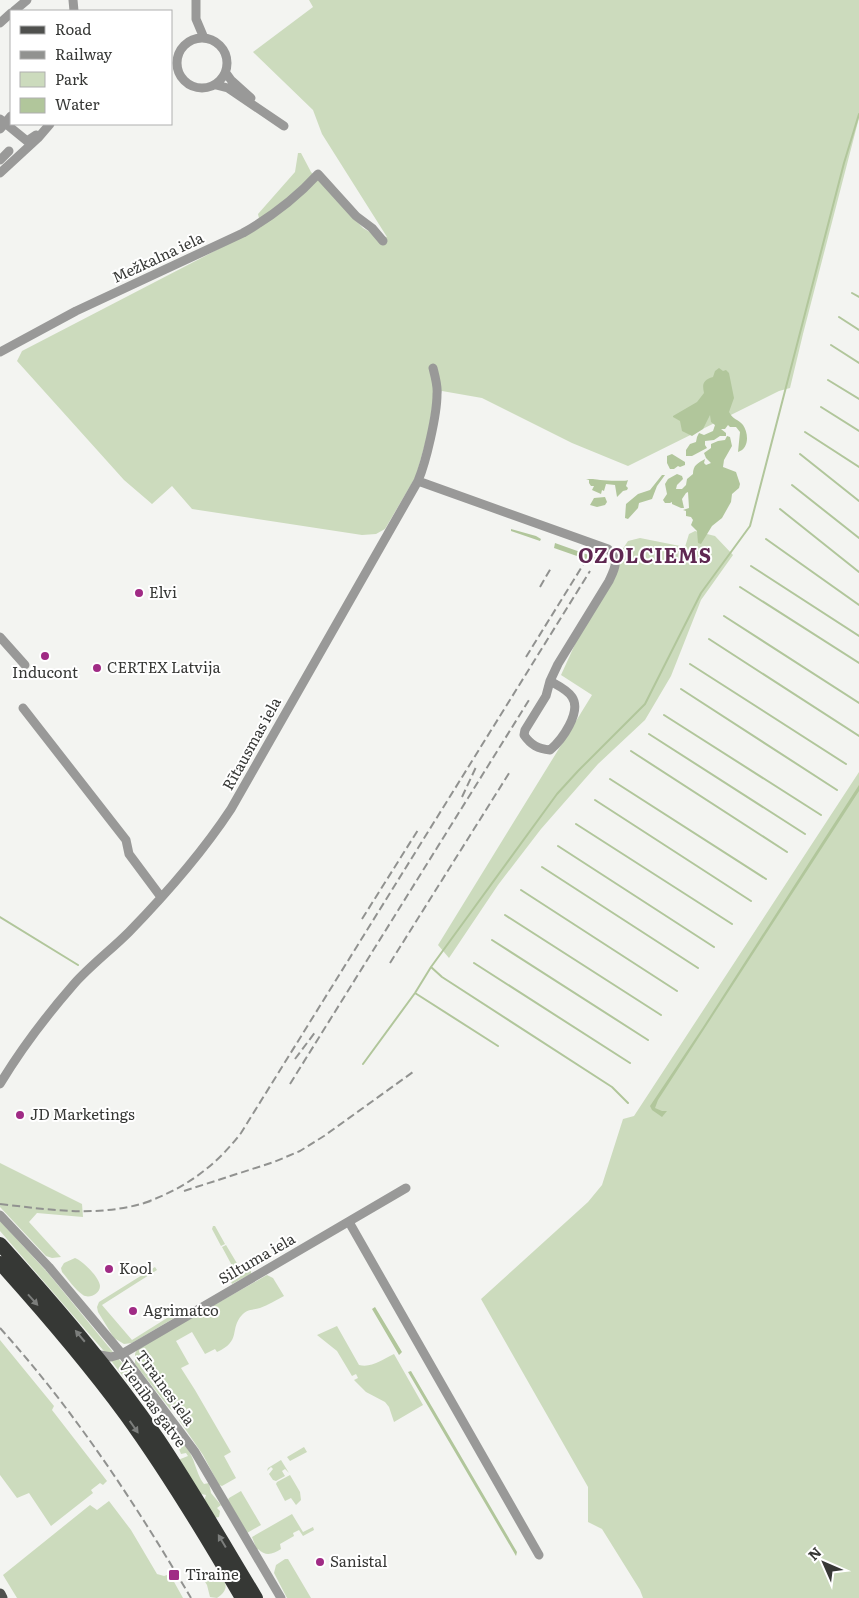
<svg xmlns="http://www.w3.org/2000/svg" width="859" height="1598" font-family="Literata,serif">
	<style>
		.green { fill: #ccdbbd }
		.water { fill: #b1c69b }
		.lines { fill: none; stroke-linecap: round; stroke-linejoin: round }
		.stream { stroke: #b1c69b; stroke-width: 2 }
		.minor { stroke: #999998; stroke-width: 9 }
		.major { stroke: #4f504e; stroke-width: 11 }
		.highway { stroke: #363835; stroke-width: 14 }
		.rail { stroke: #919290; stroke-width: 2; stroke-dasharray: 8 4; stroke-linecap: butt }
		.oneway { fill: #7c7e7c }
		.poi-dot { fill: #a02b85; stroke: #fff; stroke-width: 2 }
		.labels { text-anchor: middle; stroke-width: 4; stroke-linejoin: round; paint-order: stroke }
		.street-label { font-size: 15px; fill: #373836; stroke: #fff }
		.poi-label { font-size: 15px; fill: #373836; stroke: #fff; text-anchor: start }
		.district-label { font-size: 20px; font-weight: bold; letter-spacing: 1px; fill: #5f2751; stroke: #fff }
	</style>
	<rect width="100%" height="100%" fill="#f3f4f1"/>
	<path class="green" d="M 309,0 L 859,0 L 859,118 L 803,334 L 790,388 L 779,391 L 628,466 L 572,443 L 482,398 L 442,391 L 434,395 L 428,433 L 416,476 L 385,529 L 376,534 L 362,535 L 192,509 L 172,486 L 152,504 L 124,480 L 17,361 L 22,351 L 261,227 L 258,214 L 295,172 L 298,153 L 301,153 L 311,172 L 363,228 L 375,235 L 387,237 L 322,134 L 313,110 L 253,52 L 313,7 Z
		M 695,531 L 715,536 L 733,555 L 701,600 L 671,676 L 645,720 L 598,764 L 541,829 L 498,885 L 449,958 L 438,945 L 592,695 L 561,675 L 576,642 L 619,563 L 620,553 L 628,541 L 640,538 L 685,547 L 689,534 Z
		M 859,772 L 859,1598 L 643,1598 L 640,1590 L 602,1529 L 588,1522 L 588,1487 L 481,1299 L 588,1202 L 602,1185 L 623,1119 L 634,1116 Z
		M 0,1163 L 82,1204 L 83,1217 L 37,1213 L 29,1222 L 61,1257 L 52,1258 L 46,1256 L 0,1207 Z
		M 0,1221 L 48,1273 L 140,1385 L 134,1391 L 103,1350 L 0,1231 Z
		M 213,1226 L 215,1226 L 225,1244 L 221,1246 L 212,1229 Z
		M 226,1245 L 241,1270 L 247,1267 L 251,1270 L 251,1274 L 232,1284 L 230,1279 L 236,1273 L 222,1247 Z
		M 75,1258 C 82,1260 100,1278 100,1286 C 100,1294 89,1299 83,1295 C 75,1290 68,1279 62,1272 L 61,1268 L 64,1263 Z
		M 155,1267 L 157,1270 L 102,1305 L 132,1340 L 175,1313 L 173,1309 L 174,1308 L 179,1309 L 181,1314 L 132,1343 L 124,1344 L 114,1338 L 98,1312 L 97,1307 L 99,1302 Z
		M 267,1275 L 273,1278 L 284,1296 C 276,1300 268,1305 260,1308 C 253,1310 247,1309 242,1315 C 229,1329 242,1341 217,1352 L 215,1349 L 205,1354 L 192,1332 L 176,1341 L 189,1364 L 181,1368 L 195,1390 L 231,1452 L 224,1456 L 236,1478 L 222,1486 L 219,1485 L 203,1455 L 179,1420 L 179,1419 L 187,1416 L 170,1409 L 135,1364 L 135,1354 L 137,1349 Z
		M 337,1326 L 359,1365 C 372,1368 381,1360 394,1354 L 423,1405 L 394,1422 L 389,1407 L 385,1402 L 366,1392 L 354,1380 L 358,1378 L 356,1374 L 352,1376 L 337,1351 L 317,1335 Z
		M 0,1340 L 54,1406 L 52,1410 L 107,1481 L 103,1485 L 100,1483 L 91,1490 L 93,1493 L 51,1526 L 29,1493 L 17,1498 L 0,1475 Z
		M 183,1444 C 195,1454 195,1473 204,1484 L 209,1483 L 211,1493 L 221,1505 L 217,1508 L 220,1511 L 219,1517 L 214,1518 L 204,1501 L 206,1495 L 201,1494 L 178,1460 L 188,1456 L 186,1453 L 181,1454 L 179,1449 Z
		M 304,1447 L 307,1452 L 290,1461 L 287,1457 Z
		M 281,1460 L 289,1473 L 285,1469 L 282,1471 L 285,1476 L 276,1481 L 273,1480 L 269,1474 L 273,1469 L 271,1467 L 267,1471 L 268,1468 Z
		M 290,1475 L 300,1492 L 301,1500 L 296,1505 L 291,1498 L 285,1501 L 276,1484 L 277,1482 Z
		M 241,1491 L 261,1525 L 247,1533 L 228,1500 L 229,1498 Z
		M 109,1501 L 131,1530 L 157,1574 L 164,1576 L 167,1575 L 170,1581 L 173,1580 L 183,1598 L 17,1598 L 3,1575 L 90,1505 L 97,1510 Z
		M 292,1514 L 303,1532 L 313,1527 L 314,1530 L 303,1536 L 299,1530 L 293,1533 L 294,1536 L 280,1544 L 281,1549 C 273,1554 266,1557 258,1549 L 257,1550 L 252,1537 Z
		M 285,1559 L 288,1559 L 311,1598 L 287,1598 L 274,1573 L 276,1565 Z
		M 203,1570 C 218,1572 237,1585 217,1598 L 210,1597 L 207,1585 L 200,1574 Z"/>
	<path class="water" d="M 719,368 L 723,371 L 726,370 L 729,373 L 734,398 L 729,412 C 733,420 738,419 743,425 C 749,434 749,449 738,452 L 740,432 L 736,427 L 730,427 L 728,425 L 725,429 L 721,429 L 726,433 L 726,436 L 720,436 L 714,440 L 705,441 L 705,445 L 707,448 L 692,456 L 686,456 L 686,450 L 690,444 L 696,442 L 697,437 L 699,433 L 704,435 L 713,431 L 715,425 L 711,422 L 710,415 L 703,429 L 692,436 L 682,431 L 680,421 L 673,417 L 673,416 L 697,402 L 704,393 C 702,384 703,380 713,377 L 715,371 Z
		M 727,436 L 730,437 L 732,446 L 724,460 L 723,467 L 736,472 L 740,484 L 739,488 L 732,494 L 731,502 L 722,518 L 712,526 L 701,544 L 698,543 L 697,531 L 691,525 L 693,520 L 691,517 L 686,516 L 686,511 L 683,510 L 689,508 L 688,492 L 686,493 L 682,499 L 684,508 L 681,508 L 672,504 L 672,502 L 670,503 L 665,503 L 663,500 L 667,494 L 665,484 L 668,479 L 677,474 L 682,476 L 683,479 L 677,485 L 676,489 L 682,489 L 686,485 L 687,479 L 693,474 C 693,465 698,463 705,459 L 704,463 L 706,465 L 711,463 L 706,458 L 704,453 L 711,448 L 711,444 L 718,441 L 725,440 Z
		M 672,454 L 685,462 L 685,465 L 680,467 L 678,466 L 674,469 L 670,469 L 667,463 L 667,456 Z
		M 662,475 L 665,475 L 657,486 L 652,499 L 639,503 L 638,508 L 628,519 L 625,518 L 626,504 L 638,494 L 650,490 Z
		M 586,479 L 593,479 C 597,480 625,482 628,480 L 626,486 L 628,488 L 627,490 L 623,491 L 617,497 L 615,485 L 606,484 L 604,491 L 602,490 L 601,494 L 592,490 L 594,486 L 591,486 L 589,483 L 589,480 Z
		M 605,497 L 607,502 L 605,505 L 597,507 L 590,505 L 594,498 Z
		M 511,529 L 536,536 L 541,539 L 540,541 L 511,531 Z
		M 555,543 L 597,558 L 597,561 L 594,562 L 554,548 Z
		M 859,785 L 859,791 L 658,1100 L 655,1108 L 662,1111 L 667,1111 L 662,1117 L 652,1110 L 650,1106 L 703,1027 Z
		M 375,1307 L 402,1352 L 399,1355 L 372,1309 Z
		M 411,1371 L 517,1552 L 516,1556 L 408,1372 Z"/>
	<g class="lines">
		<path class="stream" d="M 852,293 L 859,297
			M 839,317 L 859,330
			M 831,345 L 859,363
			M 828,380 L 859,399
			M 821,407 L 859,431
			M 805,432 L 859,467
			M 800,454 L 859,501
			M 792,485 L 859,538
			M 780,509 L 859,572
			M 766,539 L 859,605
			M 751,566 L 859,636
			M 740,587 L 859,663
			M 724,616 L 859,703
			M 709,639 L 859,736
			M 690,664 L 846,764
			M 681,689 L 837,790
			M 664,715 L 821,815
			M 649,734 L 805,834
			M 631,751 L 787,852
			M 610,779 L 766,879
			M 595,800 L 751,901
			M 576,824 L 732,924
			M 558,846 L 714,947
			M 542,867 L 698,968
			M 521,890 L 677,991
			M 505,915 L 661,1015
			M 0,917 L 78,965
			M 492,940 L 648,1040
			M 474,963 L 630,1063
			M 431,967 L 442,977 L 612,1087 L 628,1103
			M 415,993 L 498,1046
			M 363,1064 L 415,993 L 431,967 L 557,794 L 578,771 L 645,704 L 701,593 L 750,526 L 844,163 L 859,114"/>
		<path class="minor" d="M 73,0 L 74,11
			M 196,0 L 196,19 L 204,38
			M 14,11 L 27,0
			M 0,23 L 11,13
			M177 63a25 25 0 1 1 50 0a25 25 0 1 1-50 0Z
			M 226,73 L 231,80 L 251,98
			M 216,85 L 228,88 L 284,126
			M 0,119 L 27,141 L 36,135
			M 0,129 L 11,116
			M 0,160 L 9,151
			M 0,173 L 38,138 L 50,124
			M 0,352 L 76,311 L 243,233 C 271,217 297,197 318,174 L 356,216 L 372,228 L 383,241
			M 418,481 L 608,549 C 620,560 615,568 609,581 L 558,664 L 550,681 L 546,696 L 525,730 L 524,735 C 531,745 538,749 550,750 C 562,740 582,712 572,697 C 568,690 557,685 550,681
			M 0,637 L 25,665
			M 23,708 L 126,840 L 129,854 L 161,897
			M 0,1084 C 21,1049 47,1015 74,984 C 91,965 111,950 129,932 C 166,894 202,853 231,809 L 418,481 C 426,462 437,415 437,394 C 438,386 435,376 433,368
			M 0,1215 L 49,1267 L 122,1354 L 195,1452 L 281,1598
			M 349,1222 L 539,1555
			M 95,1354 L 111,1357 L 122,1354 L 406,1188"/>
		<path class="major" d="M 0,1594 L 2,1598"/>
		<path class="highway" d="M 0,1244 C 56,1306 111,1370 158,1439 C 193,1491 224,1545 256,1598
			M 0,1263 C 44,1312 87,1362 126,1415 C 168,1473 206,1536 242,1598"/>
		<path class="rail" d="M 540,587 L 551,568
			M 526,657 L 583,565
			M 462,797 L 477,765
			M 362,919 L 418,830
			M 390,963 L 511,770
			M 295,1059 L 316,1031
			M 290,1084 L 529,700
			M 184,1191 L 274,1162 L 300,1151 L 324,1136 L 413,1072
			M 144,1203 C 184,1189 215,1167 241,1133 L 590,571
			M 0,1204 C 53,1210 99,1218 151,1201
			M 0,1328 C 74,1410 135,1503 191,1598"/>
	</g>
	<defs><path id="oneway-solid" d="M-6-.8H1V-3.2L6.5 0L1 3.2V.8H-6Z" transform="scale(1.25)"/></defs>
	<g class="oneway">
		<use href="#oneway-solid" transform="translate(33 1300) rotate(48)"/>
		<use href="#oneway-solid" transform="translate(80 1336) rotate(-130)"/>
		<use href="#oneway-solid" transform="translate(134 1427) rotate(55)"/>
		<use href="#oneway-solid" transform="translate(222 1541) rotate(-121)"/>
	</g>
	<g class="poi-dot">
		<circle cx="139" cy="593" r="5"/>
		<circle cx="45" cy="656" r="5"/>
		<circle cx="97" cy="668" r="5"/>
		<circle cx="20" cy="1115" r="5"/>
		<circle cx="109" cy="1269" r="5"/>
		<circle cx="133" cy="1311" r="5"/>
		<circle cx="320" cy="1562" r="5"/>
		<rect x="168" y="1569" width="12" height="12" rx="2.5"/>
	</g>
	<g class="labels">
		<g class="street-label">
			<text transform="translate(158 258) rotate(-25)" y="5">Mežkalna iela</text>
			<text transform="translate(252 744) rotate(-61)" y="5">Rītausmas iela</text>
			<text transform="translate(257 1259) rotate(-30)" y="5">Siltuma iela</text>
			<text transform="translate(165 1388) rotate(54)" y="5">Tīraines iela</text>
			<text transform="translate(152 1404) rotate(54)" y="5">Vienības gatve</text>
		</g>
		<g class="poi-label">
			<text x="149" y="598">Elvi</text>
			<text x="107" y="673">CERTEX Latvija</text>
			<text x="45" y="678" text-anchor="middle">Inducont</text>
			<text x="30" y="1120">JD Marketings</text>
			<text x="119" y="1274">Kool</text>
			<text x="143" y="1316">Agrimatco</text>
			<text x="330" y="1567">Sanistal</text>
			<text x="185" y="1580">Tīraine</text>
		</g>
		<g class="district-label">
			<text x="645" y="563">OZOLCIEMS</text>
		</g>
	</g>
	<rect x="10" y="10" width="162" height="115" fill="#ffffff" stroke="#afafaf"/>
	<rect x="20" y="26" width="25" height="8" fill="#4f504e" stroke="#afafaf"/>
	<text x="55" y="35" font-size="15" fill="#373836">Road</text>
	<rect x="20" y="51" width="25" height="8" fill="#919290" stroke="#afafaf"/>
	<text x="55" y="60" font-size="15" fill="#373836">Railway</text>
	<rect x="20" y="72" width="25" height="15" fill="#ccdbbd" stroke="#afafaf"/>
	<text x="55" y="85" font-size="15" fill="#373836">Park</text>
	<rect x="20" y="98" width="25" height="15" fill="#b1c69b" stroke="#afafaf"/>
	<text x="55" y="110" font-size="15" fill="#373836">Water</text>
	<g transform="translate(824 1563) rotate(315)" stroke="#ffffff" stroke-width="4" paint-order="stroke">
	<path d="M0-4L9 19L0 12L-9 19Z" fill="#373836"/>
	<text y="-8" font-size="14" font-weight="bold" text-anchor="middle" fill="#373836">N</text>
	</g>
</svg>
